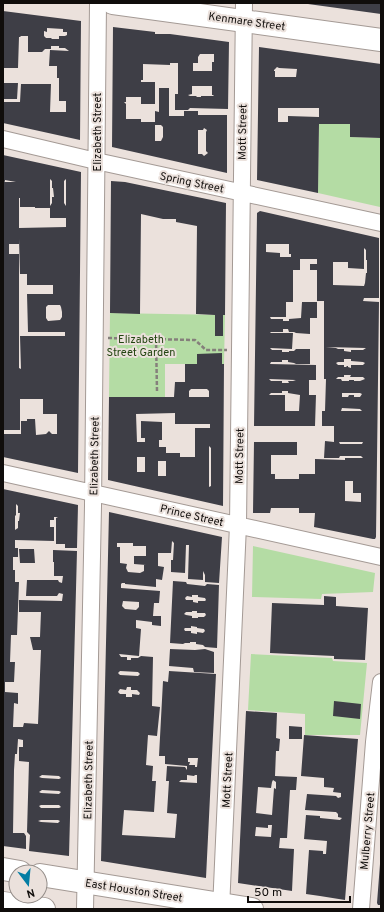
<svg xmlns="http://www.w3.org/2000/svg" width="384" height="912" font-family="Overpass,sans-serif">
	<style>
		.green { fill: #b4dca4 }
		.building { fill: #3e3e46; fill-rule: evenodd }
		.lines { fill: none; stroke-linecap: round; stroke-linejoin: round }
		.minor-casing { stroke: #a49a95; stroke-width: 18 }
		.primary-casing { stroke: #a49a95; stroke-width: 24 }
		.path { stroke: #857f7b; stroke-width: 2.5; stroke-dasharray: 4 2; stroke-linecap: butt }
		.minor { stroke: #fff; stroke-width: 16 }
		.primary { stroke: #fff; stroke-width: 22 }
		.labels { text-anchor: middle; stroke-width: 4; stroke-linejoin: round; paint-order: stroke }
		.street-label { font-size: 11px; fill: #100d0b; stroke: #ebe1dc }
		.park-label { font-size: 11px; fill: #234511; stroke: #ebe1dc }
	</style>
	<rect width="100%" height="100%" fill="#ebe1dc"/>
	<path class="green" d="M 319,124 L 350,124 L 350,137 L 381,138 L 380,207 L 318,193 Z
		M 110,313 L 225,315 L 224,364 L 165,364 L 165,397 L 109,397 Z
		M 253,546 L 375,573 L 373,592 L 322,594 L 321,599 L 252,597 Z
		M 251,654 L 332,658 L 333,661 L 367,663 L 360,735 L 305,735 L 305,714 L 248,710 Z"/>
	<path class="building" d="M 308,3 L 381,3 L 381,14 L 308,4 Z
		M 3,11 L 81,21 L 80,140 L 3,123 L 3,102 L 20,102 L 21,84 L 51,84 L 50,112 L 66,112 L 66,101 L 59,101 L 59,78 L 57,78 L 57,66 L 49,66 L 50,50 L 69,51 L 65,48 L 59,48 L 59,46 L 51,46 L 51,49 L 45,49 L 42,52 L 28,52 L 28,36 L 21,36 L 20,37 L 19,37 L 18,68 L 3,68 ZM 47,28 L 63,29 L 63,32 L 67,32 L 67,35 L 65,36 L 59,36 L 59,39 L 52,39 L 51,38 L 46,38 L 44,36 L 44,31 L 47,32 Z
		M 113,27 L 155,32 L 155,34 L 170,34 L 229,42 L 228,109 L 190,108 L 188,110 L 175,110 L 175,94 L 178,94 L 178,63 L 170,63 L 170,65 L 143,64 L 143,80 L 141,80 L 141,82 L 155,82 L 155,104 L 141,104 L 141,97 L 126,97 L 126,102 L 124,102 L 126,104 L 126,119 L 141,119 L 141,122 L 155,122 L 155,111 L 159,112 L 159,88 L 169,88 L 169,116 L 184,116 L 184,111 L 198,111 L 198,115 L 227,115 L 227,173 L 112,147 ZM 200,54 L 214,54 L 214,62 L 212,62 L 212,71 L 193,71 L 193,63 L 198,63 L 198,57 ZM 192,86 L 212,86 L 212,95 L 214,95 L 213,96 L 201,96 L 201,97 L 196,97 L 197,96 L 190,96 L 188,95 L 192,94 ZM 155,125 L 161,125 L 163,127 L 163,137 L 161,141 L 155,141 ZM 204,128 L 207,130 L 206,132 L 206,151 L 208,153 L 204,156 L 202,154 L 198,154 L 198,130 L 203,130 Z
		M 259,47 L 381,64 L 381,138 L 350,137 L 350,124 L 319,124 L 318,193 L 257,180 ZM 277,67 L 279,68 L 297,69 L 296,77 L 275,77 L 275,71 L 274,71 L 274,70 ZM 278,108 L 319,108 L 319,117 L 288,116 L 288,122 L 278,122 Z
		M 3,83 L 18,83 L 17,99 L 3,99 Z
		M 3,155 L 81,172 L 78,473 L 3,457 L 3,434 L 21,434 L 21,421 L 27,421 L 27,419 L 35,419 L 36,435 L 46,434 L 49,431 L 52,434 L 57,434 L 57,414 L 43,414 L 43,399 L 20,399 L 20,391 L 20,430 L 3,430 L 3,182 L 16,182 L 5,180 L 5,182 L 3,181 ZM 50,179 L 52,181 L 52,188 L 53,188 L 54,197 L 52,197 L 52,203 L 50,206 ZM 66,179 L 66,206 L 64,203 L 64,181 ZM 19,198 L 20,198 L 20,207 L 35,207 L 35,208 L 50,208 L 50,218 L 66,218 L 66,227 L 19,228 ZM 19,239 L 20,274 L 27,274 L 27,285 L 53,285 L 53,294 L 27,294 L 28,332 L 65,332 L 65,336 L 20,336 L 21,369 L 19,368 L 19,254 L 9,254 L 9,244 L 19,244 ZM 48,305 L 60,305 L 61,307 L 62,312 L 62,317 L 60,320 L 48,321 L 46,318 L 46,307 Z
		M 111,181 L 125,182 L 226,203 L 225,315 L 223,315 L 223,336 L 215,336 L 215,315 L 196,314 L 197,226 L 176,222 L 176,219 L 163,219 L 141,214 L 140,314 L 110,313 Z
		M 260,211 L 379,238 L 379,298 L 364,298 L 363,301 L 379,302 L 376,537 L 375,539 L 373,539 L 314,527 L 315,513 L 299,513 L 299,508 L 271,508 L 270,513 L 253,513 L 254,442 L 297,442 L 297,455 L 271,455 L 271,474 L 275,474 L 275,479 L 299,479 L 299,474 L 315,474 L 315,459 L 345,460 L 345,458 L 363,458 L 361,456 L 340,456 L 339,458 L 324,458 L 325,441 L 334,442 L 334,426 L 322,426 L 322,411 L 325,411 L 326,379 L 324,379 L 324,301 L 317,301 L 317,270 L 310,270 L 310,264 L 317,264 L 317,259 L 300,259 L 300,270 L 293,270 L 293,302 L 286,302 L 286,317 L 270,317 L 271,319 L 283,319 L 283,321 L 289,321 L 289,319 L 301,318 L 302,302 L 317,302 L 317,318 L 310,318 L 310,334 L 296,333 L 294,332 L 289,332 L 288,329 L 283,329 L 283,332 L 271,332 L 270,333 L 293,333 L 292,349 L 270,348 L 272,350 L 282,350 L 282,352 L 289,352 L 289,351 L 294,351 L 296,349 L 310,349 L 310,364 L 296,364 L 294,363 L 288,362 L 288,360 L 282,360 L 282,362 L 271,362 L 270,364 L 316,365 L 316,380 L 309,380 L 309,395 L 316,395 L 315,426 L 254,426 L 257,213 ZM 266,244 L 289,244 L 289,254 L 291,254 L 291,257 L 280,257 L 280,253 L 266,252 ZM 364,248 L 366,250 L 366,260 L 367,260 L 367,273 L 366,273 L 365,283 L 364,286 L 333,285 L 333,262 L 348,262 L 348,268 L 364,269 ZM 326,347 L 366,348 L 363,350 L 351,350 L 351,352 L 344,351 L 344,349 L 338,349 L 336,348 ZM 344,359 L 351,359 L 351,361 L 363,362 L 365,363 L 363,365 L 351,365 L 351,368 L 348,367 L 348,366 L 347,366 L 346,367 L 344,367 L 344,365 L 338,365 L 336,363 L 338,362 L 344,362 ZM 344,375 L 351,375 L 350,377 L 363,377 L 365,379 L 360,381 L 354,381 L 354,380 L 349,380 L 349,381 L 342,381 L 341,379 L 336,379 L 338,377 L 344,377 ZM 269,379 L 296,380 L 293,381 L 288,381 L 289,383 L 282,383 L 282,381 L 271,381 ZM 282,391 L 288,391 L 288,393 L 300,395 L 299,411 L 285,411 L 285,395 L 269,395 L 271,393 L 282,393 ZM 342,393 L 360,393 L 362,394 L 360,397 L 354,397 L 354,395 L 349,395 L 348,397 L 342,397 ZM 342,408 L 360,409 L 362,411 L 341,411 ZM 339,442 L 363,442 L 362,444 L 340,444 ZM 345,481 L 353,481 L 353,493 L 361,493 L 361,502 L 345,501 Z
		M 222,353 L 222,364 L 224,364 L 223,506 L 108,480 L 109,397 L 174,397 L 175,382 L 185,382 L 185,364 L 197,364 L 197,354 ZM 191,389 L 207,389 L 209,391 L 209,397 L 189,397 L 189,391 ZM 175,413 L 175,424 L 210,424 L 210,428 L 195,428 L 195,457 L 180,457 L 180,453 L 166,453 L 166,447 L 159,447 L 159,440 L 162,440 L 162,422 L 141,421 L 141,438 L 145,438 L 145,442 L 137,442 L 136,414 ZM 209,446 L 211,448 L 211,486 L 209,487 ZM 137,457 L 145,457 L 145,472 L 137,472 ZM 158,461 L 166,461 L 166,476 L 158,476 Z
		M 3,489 L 78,505 L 77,548 L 65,548 L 65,544 L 56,544 L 56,518 L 58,517 L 54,517 L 54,520 L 50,520 L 50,527 L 54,527 L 54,541 L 15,540 L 15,548 L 18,548 L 18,557 L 13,557 L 13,570 L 15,570 L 15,582 L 19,582 L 17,635 L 11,635 L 10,662 L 15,662 L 14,682 L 5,682 L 5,692 L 18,693 L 18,704 L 14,703 L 13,727 L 23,727 L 24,723 L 38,724 L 41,650 L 33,650 L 30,637 L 40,637 L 41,612 L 19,612 L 19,600 L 62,601 L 63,594 L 59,593 L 57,596 L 26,596 L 27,580 L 58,580 L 59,582 L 62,583 L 63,576 L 54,576 L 54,562 L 53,562 L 53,550 L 77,551 L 69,856 L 29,851 L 30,835 L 27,832 L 29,762 L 19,761 L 19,747 L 23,747 L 23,740 L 18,739 L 17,754 L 15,754 L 14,770 L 13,833 L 24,833 L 26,836 L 26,849 L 3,846 L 3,512 L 4,512 ZM 16,504 L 18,506 L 18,513 L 20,513 L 19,521 L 18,521 L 18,528 L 15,530 L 15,516 L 16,515 ZM 42,775 L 59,776 L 61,778 L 59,779 L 42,778 L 39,777 ZM 42,790 L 59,791 L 61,792 L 59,794 L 41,793 L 39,792 ZM 41,805 L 59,805 L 61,807 L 59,808 L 41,808 L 39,806 ZM 41,820 L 58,820 L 60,821 L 58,823 L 41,822 L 38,821 Z
		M 109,512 L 222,537 L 219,583 L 205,582 L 205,575 L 203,571 L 203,580 L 188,579 L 189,545 L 186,545 L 185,573 L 171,572 L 171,560 L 173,560 L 174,543 L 172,541 L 171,553 L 158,553 L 158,566 L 164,567 L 162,580 L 156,579 L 156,587 L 125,584 L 125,583 L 122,583 L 121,584 L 121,588 L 160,591 L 159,603 L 154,603 L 153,616 L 161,616 L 161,626 L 152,625 L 152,622 L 136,620 L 136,628 L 141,629 L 139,656 L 119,654 L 121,657 L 127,657 L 127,660 L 131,660 L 131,658 L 138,658 L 141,656 L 153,657 L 152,706 L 160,707 L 157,736 L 148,735 L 146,765 L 153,766 L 152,781 L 156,781 L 154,812 L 124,810 L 122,835 L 175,838 L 177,814 L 167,813 L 169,781 L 166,781 L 167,766 L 185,767 L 187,770 L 187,766 L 165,764 L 165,756 L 159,756 L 163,681 L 168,682 L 169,671 L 216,674 L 206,878 L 101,861 ZM 117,543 L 133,543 L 133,546 L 146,546 L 146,556 L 134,556 L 134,564 L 146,565 L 144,565 L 144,571 L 140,573 L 128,572 L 126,568 L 127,564 L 120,563 L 120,547 L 117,547 ZM 123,601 L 139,602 L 139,607 L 136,610 L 125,609 L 122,606 ZM 120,671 L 138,672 L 140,674 L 138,676 L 120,675 L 118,673 ZM 127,687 L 131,687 L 131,690 L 137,690 L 140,693 L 139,695 L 132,694 L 132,697 L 126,697 L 126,694 L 120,694 L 118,692 L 120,689 L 126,690 ZM 188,758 L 198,758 L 197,767 L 195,767 L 195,765 L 189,765 L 190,762 L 188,762 ZM 187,775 L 194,776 L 195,775 L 197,775 L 197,783 L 179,782 L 181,780 L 187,780 Z
		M 19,549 L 34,549 L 35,563 L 20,563 Z
		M 173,581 L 186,582 L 187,584 L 205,586 L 207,584 L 219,585 L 217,648 L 205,647 L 203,645 L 196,644 L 196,642 L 190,642 L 190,643 L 185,643 L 183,644 L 170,643 ZM 192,595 L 198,595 L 198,597 L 205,598 L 206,600 L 205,601 L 198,601 L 198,603 L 193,602 L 193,600 L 186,600 L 185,598 L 187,596 L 192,597 ZM 192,611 L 197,611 L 197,613 L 205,613 L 206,615 L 204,617 L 198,617 L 198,618 L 192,618 L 192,616 L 186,615 L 184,614 L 186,612 L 192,612 ZM 191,626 L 197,627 L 197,628 L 204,629 L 205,631 L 203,633 L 197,632 L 197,634 L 191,633 L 191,631 L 185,631 L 184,629 L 185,628 L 191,628 Z
		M 324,596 L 336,597 L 336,606 L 368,608 L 365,660 L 334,659 L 334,656 L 270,653 L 272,603 L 324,605 Z
		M 170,649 L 195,650 L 205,649 L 214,652 L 214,673 L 194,672 L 193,668 L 169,666 Z
		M 334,701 L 361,704 L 360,719 L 333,716 Z
		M 246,711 L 277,713 L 276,738 L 280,739 L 279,751 L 276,751 L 275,776 L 297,777 L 296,790 L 290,790 L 287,838 L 280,838 L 279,848 L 294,849 L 292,891 L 238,883 ZM 273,780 L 276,782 L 276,789 L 274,788 L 272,815 L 256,813 L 258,787 L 271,788 L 272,782 ZM 268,825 L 272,825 L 271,837 L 255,836 L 256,827 L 268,828 Z
		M 289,726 L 302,727 L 302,739 L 289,739 Z
		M 304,735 L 358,739 L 345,900 L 320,896 L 306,894 L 309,850 L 323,851 L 323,854 L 326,854 L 327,841 L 304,839 L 306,815 L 320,816 L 320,818 L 340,820 L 342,818 L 338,817 L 338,814 L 336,812 L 335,812 L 305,810 L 307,794 L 336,796 L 338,798 L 341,797 L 341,793 L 333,792 L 334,788 L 324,787 L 324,778 L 301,776 Z
		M 380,864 L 381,864 L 381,905 L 378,905 L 377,903 Z"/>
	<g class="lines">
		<g class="minor-casing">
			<path id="minor" d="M 3,139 L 96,161 L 381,223
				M 3,473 L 381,557
				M 85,909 L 93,506 L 98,3
				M 221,909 L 238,525 L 244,3
				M 361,909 L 374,742 L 381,682"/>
		</g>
		<g class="primary-casing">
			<path id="primary" d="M 113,3 L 381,40
				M 3,869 L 20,872
				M 40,875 L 252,909
				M 3,903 L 44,909"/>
		</g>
		<path class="path" d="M 108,338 L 195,340 L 206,350 L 227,350
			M 156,339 L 157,391"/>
		<use href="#minor" class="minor"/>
		<use href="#primary" class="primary"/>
	</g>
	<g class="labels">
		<g class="street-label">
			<text transform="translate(247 21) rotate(8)" y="4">Kenmare Street</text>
			<text transform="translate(97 132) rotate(-90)" y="4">Elizabeth Street</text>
			<text transform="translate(242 132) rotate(-89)" y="4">Mott Street</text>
			<text transform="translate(192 182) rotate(12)" y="4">Spring Street</text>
			<text transform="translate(94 456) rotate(-89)" y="4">Elizabeth Street</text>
			<text transform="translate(239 456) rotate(-89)" y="4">Mott Street</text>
			<text transform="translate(192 515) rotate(13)" y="4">Prince Street</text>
			<text transform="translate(88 780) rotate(-89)" y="4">Elizabeth Street</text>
			<text transform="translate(227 780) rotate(-87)" y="4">Mott Street</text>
			<text transform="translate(367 831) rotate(-85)" y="4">Mulberry Street</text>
			<text transform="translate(134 890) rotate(9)" y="4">East Houston Street</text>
		</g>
		<g class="park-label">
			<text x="141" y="343">Elizabeth<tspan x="141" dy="13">Street Garden</tspan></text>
		</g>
	</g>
	<rect width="384" height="912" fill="none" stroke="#100d0b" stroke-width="8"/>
	<g transform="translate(28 884) rotate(164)"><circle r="19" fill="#ebe1dc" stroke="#938c88"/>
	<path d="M0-3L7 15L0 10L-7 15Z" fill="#037da4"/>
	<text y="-6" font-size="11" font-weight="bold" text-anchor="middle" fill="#100d0b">N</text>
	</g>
	<path d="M248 896v6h102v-6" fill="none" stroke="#100d0b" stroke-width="2"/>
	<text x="254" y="896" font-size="12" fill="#100d0b" stroke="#ebe1dc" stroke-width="3" paint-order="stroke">50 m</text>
</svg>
